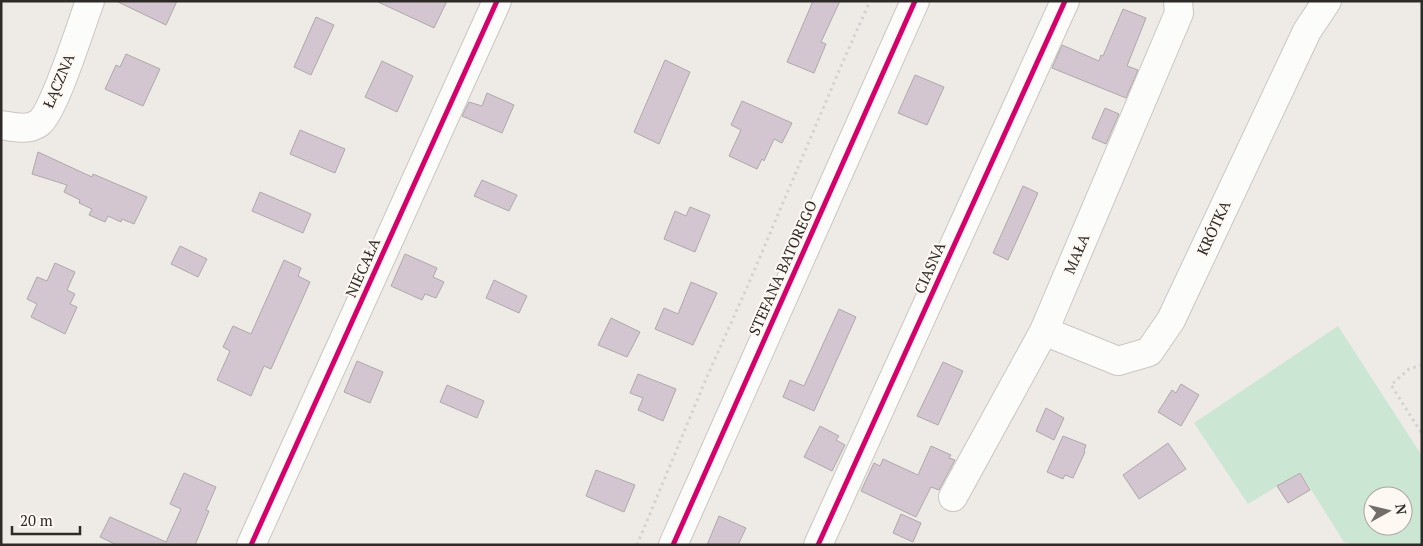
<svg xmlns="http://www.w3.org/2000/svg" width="1423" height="546" font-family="'PT Serif',serif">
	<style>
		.green { fill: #cbe7d4; fill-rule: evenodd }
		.building { fill: #d4c6d0; stroke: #ada9a9 }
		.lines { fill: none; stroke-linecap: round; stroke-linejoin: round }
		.minor-casing { stroke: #cac6c3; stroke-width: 30 }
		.path { stroke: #d4d2d1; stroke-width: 3; stroke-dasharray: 2.5 4; stroke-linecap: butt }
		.minor { stroke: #fcfcfb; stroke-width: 28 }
		.cycleway-casing { stroke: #fef8f2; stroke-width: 8 }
		.cycleway { stroke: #d6006c; stroke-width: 5 }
		.labels { text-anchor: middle; stroke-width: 4; stroke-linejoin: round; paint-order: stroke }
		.street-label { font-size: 15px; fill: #2d2a27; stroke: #fef8f2 }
	</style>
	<rect width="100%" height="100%" fill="#eeeae6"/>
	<path class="green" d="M 1338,326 L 1422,456 L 1422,545 L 1356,545 L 1344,542 L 1300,472 L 1248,504 L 1194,423 ZM 1373,496 L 1403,496 L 1403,526 L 1373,526 Z"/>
	<path class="building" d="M 116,1 L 177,1 L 166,25 Z
		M 376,1 L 447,1 L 434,28 Z
		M 813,1 L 840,1 L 821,42 L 826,44 L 814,73 L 787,62 Z
		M 1123,9 L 1146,18 L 1127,66 L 1138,70 L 1126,98 L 1052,68 L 1062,45 L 1099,61 L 1101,55 L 1103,56 Z
		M 316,17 L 334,25 L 311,75 L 294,67 Z
		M 126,54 L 160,69 L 143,106 L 105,89 L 116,65 L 120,67 Z
		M 665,60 L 690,72 L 659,144 L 634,132 Z
		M 382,61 L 413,76 L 397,112 L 365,97 Z
		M 915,75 L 944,87 L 927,125 L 898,113 Z
		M 487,93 L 514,105 L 502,133 L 462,116 L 469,102 L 482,106 Z
		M 742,101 L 792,123 L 782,143 L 774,139 L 764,161 L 762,159 L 757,169 L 729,156 L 741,130 L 731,125 Z
		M 1105,108 L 1119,114 L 1106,144 L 1092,138 Z
		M 300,130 L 345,149 L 335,173 L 290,154 Z
		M 38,152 L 92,177 L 93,174 L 147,197 L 134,224 L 122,219 L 121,222 L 108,216 L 105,222 L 89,215 L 92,209 L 79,203 L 80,200 L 64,192 L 67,185 L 32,174 Z
		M 482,180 L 517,195 L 509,211 L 474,196 Z
		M 1023,186 L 1038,193 L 1008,260 L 993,253 Z
		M 260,192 L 311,214 L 303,233 L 252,211 Z
		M 690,207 L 710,215 L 695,252 L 664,239 L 675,211 L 686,216 Z
		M 180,246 L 207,259 L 198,277 L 171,264 Z
		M 405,254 L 437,268 L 433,277 L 444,282 L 436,298 L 425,294 L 422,300 L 391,286 Z
		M 284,260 L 301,268 L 298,276 L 310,282 L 271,369 L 264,366 L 251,396 L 217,380 L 230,351 L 223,347 L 233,326 L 251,334 Z
		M 55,263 L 75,272 L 67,290 L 75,294 L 70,304 L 77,307 L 65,334 L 31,317 L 37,304 L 27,299 L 37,277 L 47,281 Z
		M 494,280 L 527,296 L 519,313 L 486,298 Z
		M 691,282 L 717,293 L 693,345 L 655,329 L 664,308 L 678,314 Z
		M 839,309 L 856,317 L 814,411 L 783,397 L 790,380 L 804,386 Z
		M 611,318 L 640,332 L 627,357 L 598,345 Z
		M 357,361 L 383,372 L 370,403 L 344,392 Z
		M 943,362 L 963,371 L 938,425 L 917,416 Z
		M 638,374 L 676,389 L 663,421 L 638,410 L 643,398 L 630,393 Z
		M 1181,384 L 1199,395 L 1181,426 L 1158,412 L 1172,390 L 1176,393 Z
		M 447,385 L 484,401 L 477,418 L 440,402 Z
		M 1046,408 L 1064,418 L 1054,440 L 1036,431 Z
		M 820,426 L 839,436 L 836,440 L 845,445 L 832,471 L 804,457 Z
		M 1063,436 L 1086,445 L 1084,451 L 1085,452 L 1073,478 L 1065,475 L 1063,479 L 1047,472 Z
		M 1168,443 L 1186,469 L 1139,499 L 1123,475 Z
		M 931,446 L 951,455 L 949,458 L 955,460 L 939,490 L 931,487 L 916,517 L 861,491 L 874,463 L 880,466 L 883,459 L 918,475 Z
		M 596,470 L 635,485 L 624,512 L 586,496 Z
		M 184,473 L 216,487 L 206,510 L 209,511 L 195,545 L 117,545 L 100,537 L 110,517 L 166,542 L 181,509 L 170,504 Z
		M 1300,473 L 1310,490 L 1288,503 L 1277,486 Z
		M 901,514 L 921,523 L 913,542 L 893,533 Z
		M 719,516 L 746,528 L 738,545 L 707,545 Z"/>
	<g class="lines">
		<g class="minor-casing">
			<path id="minor" d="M 1,125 C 14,127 28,131 39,123 C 55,110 81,25 90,1
				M 1044,331 L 1118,361 L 1149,352 L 1171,320 L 1307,31 L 1327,1
				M 953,497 L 1044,331 L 1179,13 L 1178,1
				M 251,545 L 497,1
				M 673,545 L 915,1
				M 818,545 L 1065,1"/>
		</g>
		<path class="path" d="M 1422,365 L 1409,369 L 1391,385 L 1422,434
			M 637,545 L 706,379 L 748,285 L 845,57 L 870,1"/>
		<use href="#minor" class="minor"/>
		<g class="cycleway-casing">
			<path id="cycleway" d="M 251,545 L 497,1
				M 673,545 L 915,1
				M 818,545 L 1065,1"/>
		</g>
		<use href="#cycleway" class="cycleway"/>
	</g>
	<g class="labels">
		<g class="street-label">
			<text transform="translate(59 81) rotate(-67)" y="5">ŁĄCZNA</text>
			<text transform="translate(1214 228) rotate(-65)" y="5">KRÓTKA</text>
			<text transform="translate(1077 254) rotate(-67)" y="5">MAŁA</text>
			<text transform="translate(363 268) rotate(-66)" y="5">NIECAŁA</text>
			<text transform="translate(783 268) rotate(-66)" y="5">STEFANA BATOREGO</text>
			<text transform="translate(930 268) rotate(-66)" y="5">CIASNA</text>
		</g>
	</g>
	<rect width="1423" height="546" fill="none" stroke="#2d2a27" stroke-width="5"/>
	<g transform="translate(1388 511) rotate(82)"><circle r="24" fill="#fef8f2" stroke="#aaa6a1"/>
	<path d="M0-4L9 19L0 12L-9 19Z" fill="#716d6a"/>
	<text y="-8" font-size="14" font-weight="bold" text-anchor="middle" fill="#2d2a27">N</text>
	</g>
	<path d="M12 526v8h68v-8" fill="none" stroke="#2d2a27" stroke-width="2.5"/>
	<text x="20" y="526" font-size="15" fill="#2d2a27" stroke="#fef8f2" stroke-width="4" paint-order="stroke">20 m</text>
</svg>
